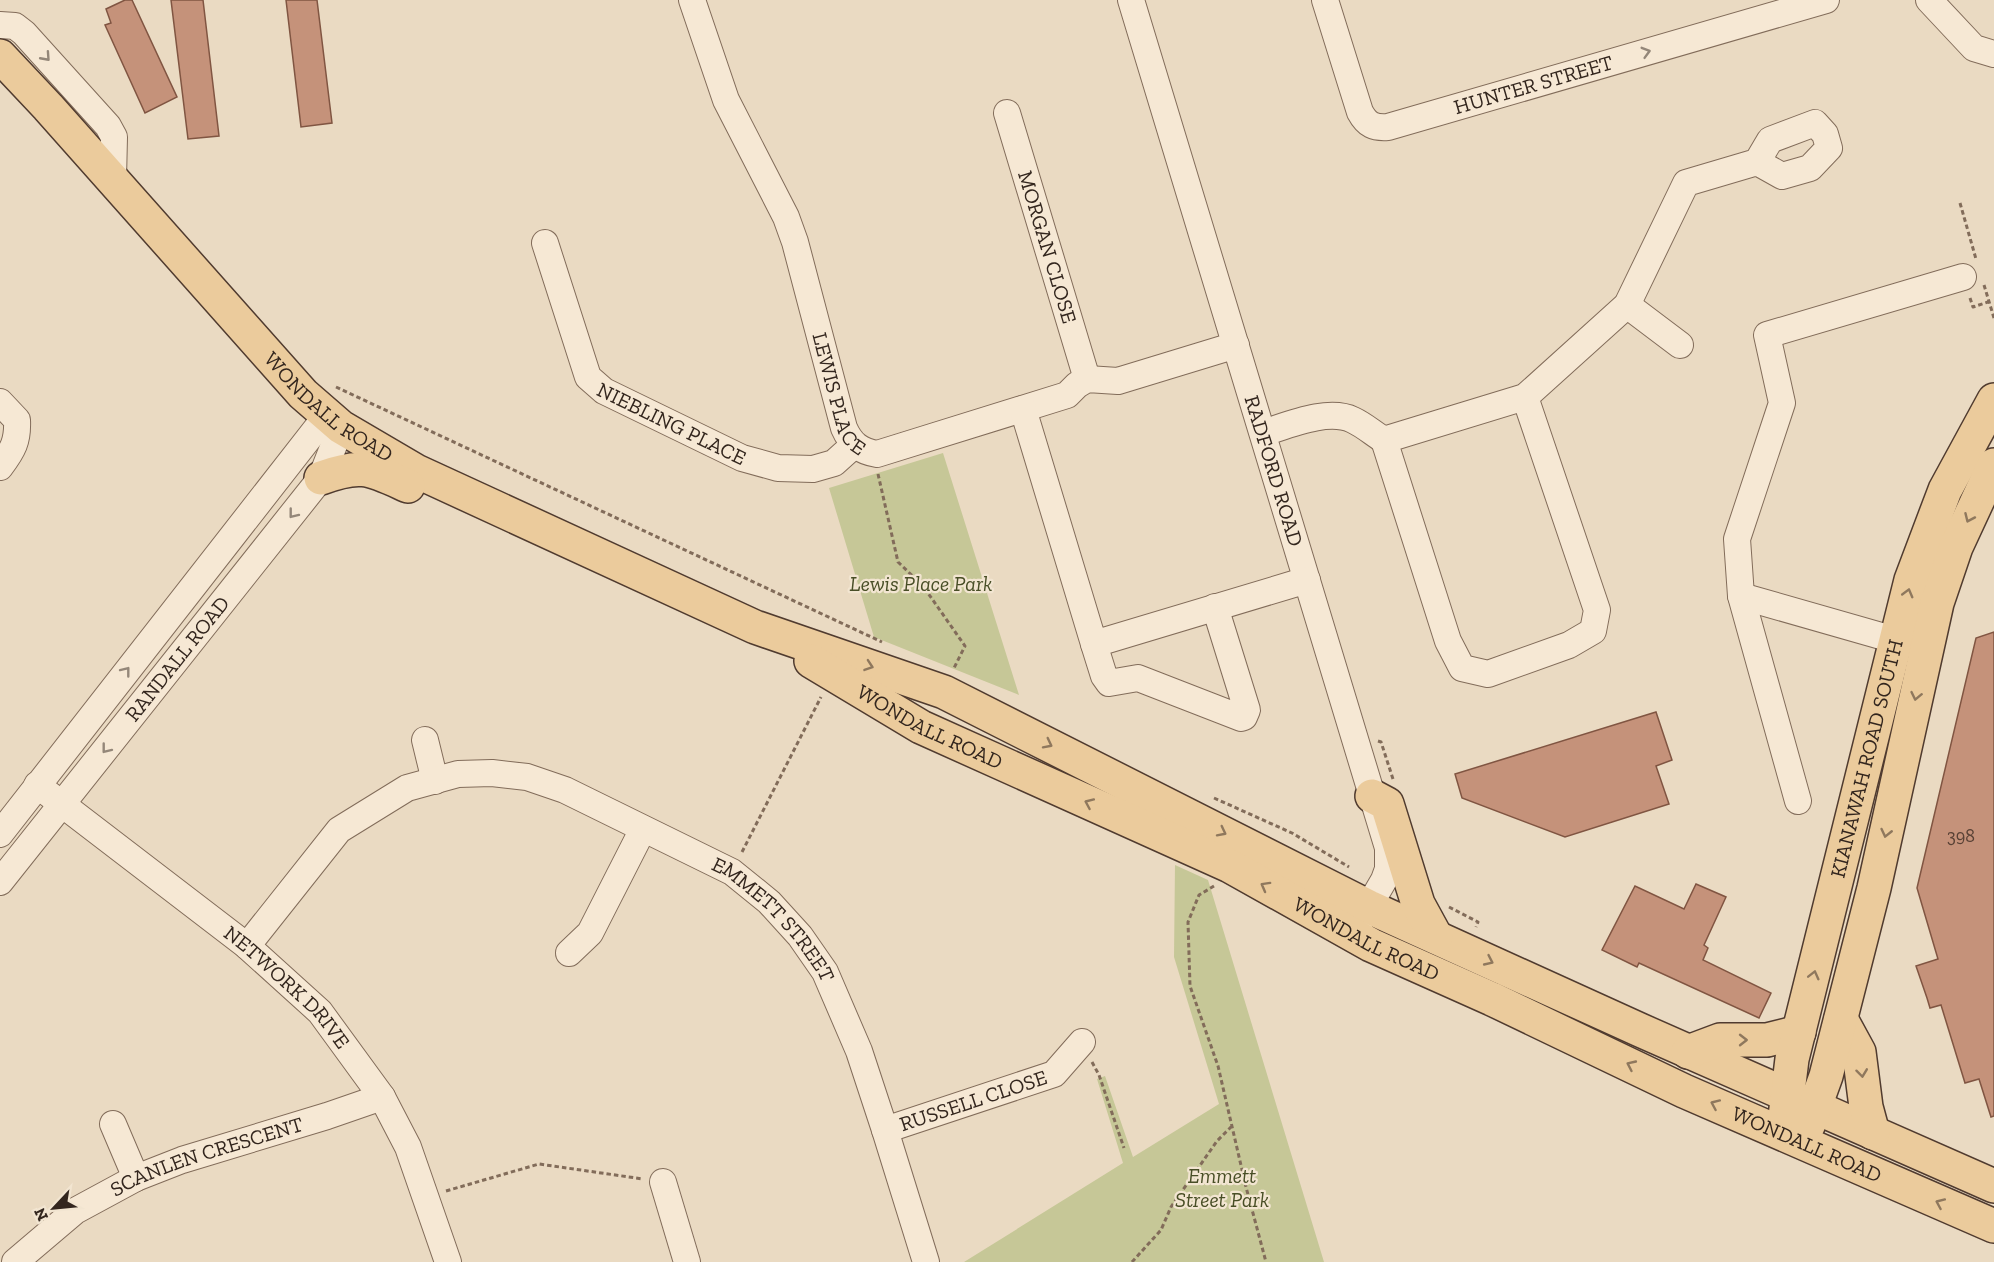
<svg xmlns="http://www.w3.org/2000/svg" width="1994" height="1262" font-family="'Zilla Slab',serif">
	<style>
		.green { fill: #c6c797 }
		.building { fill: #c5927a; stroke: #805542; stroke-width: 1.5 }
		.lines { fill: none; stroke-linecap: round; stroke-linejoin: round }
		.minor-casing { stroke: #826c5a; stroke-width: 28 }
		.major-casing { stroke: #503b2f; stroke-width: 36 }
		.path { stroke: #826c5a; stroke-width: 3; stroke-dasharray: 4.5 3; stroke-linecap: butt }
		.minor { stroke: #f6e8d4; stroke-width: 26 }
		.major { stroke: #ebcb9c; stroke-width: 33 }
		.oneway { stroke: #948779 }
		.oneway2 { stroke: #8f785d }
		.labels { text-anchor: middle; stroke-width: 4.5; stroke-linejoin: round; paint-order: stroke }
		.number-label { font-size: 18px; fill: #584135 }
		.street-label { font-size: 21px; fill: #33261e; stroke: #f2e5d1 }
		.park-label { font-size: 21px; font-style: italic; fill: #484e26; stroke: #f2e5d1 }
	</style>
	<rect width="100%" height="100%" fill="#eadac2"/>
	<path class="green" d="M 943,453 L 1019,695 L 874,637 L 829,488 Z
		M 1175,865 L 1208,880 L 1324,1262 L 964,1262 L 1123,1163 L 1097,1079 L 1105,1076 L 1133,1157 L 1219,1104 L 1174,957 Z"/>
	<path class="building" d="M 125,0 L 132,0 L 177,97 L 145,113 L 105,25 L 111,23 L 106,9 Z
		M 171,0 L 203,0 L 219,136 L 188,139 Z
		M 286,0 L 317,0 L 332,123 L 301,127 Z
		M 1994,632 L 1994,1116 L 1991,1117 L 1979,1079 L 1965,1083 L 1941,1005 L 1930,1008 L 1927,998 L 1916,966 L 1938,959 L 1917,888 L 1976,638 Z
		M 1656,712 L 1672,760 L 1656,766 L 1669,804 L 1565,837 L 1462,798 L 1455,774 Z
		M 1696,884 L 1726,897 L 1704,945 L 1708,948 L 1703,960 L 1771,993 L 1759,1018 L 1639,963 L 1637,967 L 1602,950 L 1635,886 L 1684,909 Z"/>
	<g class="lines">
		<g class="minor-casing">
			<g id="minor">
				<path id="s1" d="M 692,0 L 726,100 L 786,217 L 795,242 L 844,428 C 851,444 860,451 877,454 L 1067,395 L 1077,385 L 1087,379 L 1118,381 L 1236,345"/>
				<path id="s2" d="M 1131,0 L 1388,848 L 1388,869 L 1384,880 L 1359,923"/>
				<path id="s3" d="M 1325,0 L 1360,112 C 1367,125 1374,128 1388,127 L 1826,0"/>
				<path d="M 1929,0 L 1974,48 L 1994,54"/>
				<path d="M 0,25 L 15,26 L 24,33 L 108,126 L 114,137 L 113,179"/>
				<path id="s4" d="M 1007,113 L 1087,379"/>
				<path id="s5" d="M 545,243 L 588,377 L 604,391 L 742,458 L 778,468 L 813,469 L 834,463 L 854,445"/>
				<path d="M 1627,305 L 1680,345"/>
				<path d="M 0,402 L 17,420 C 18,441 13,450 0,467"/>
				<path d="M 1023,409 L 1094,644 L 1307,580"/>
				<path d="M 1263,433 C 1289,425 1328,408 1353,420 C 1364,425 1374,434 1384,440 L 1525,397 L 1627,305 L 1686,183 L 1757,162 L 1770,140 L 1815,123 L 1825,134 L 1829,148 L 1810,168 L 1782,176 L 1757,162"/>
				<path d="M 1384,440 L 1448,641 L 1462,668 L 1488,674 L 1569,645 L 1593,631 L 1597,610 L 1525,397"/>
				<path d="M 1741,596 L 1895,640"/>
				<path d="M 1094,644 L 1104,676 L 1109,683 L 1138,678 L 1241,718 L 1244,717 L 1247,710 L 1215,607"/>
				<path d="M 425,740 L 435,781"/>
				<path id="s6" d="M 37,785 L 247,946 L 320,1012 L 382,1097 L 408,1147 L 448,1262"/>
				<path d="M 1798,801 L 1741,596 L 1737,539 L 1782,403 L 1767,335 L 1963,277"/>
				<path d="M 0,834 L 327,415"/>
				<path id="s7" d="M 0,882 L 321,478 L 341,427"/>
				<path id="s8" d="M 247,946 L 339,830 L 407,788 L 458,774 L 492,773 L 527,777 L 565,790 L 732,872 L 769,902 L 800,936 L 825,972 L 859,1051 L 885,1130 L 926,1262"/>
				<path d="M 569,953 L 590,933 L 643,829"/>
				<path d="M 113,1124 L 136,1178"/>
				<path id="s9" d="M 885,1130 L 1054,1074 L 1082,1042"/>
				<path d="M 663,1182 L 687,1262"/>
				<path id="s10" d="M 15,1262 L 75,1211 L 136,1178 L 182,1160 L 327,1116 L 382,1097"/>
			</g>
		</g>
		<g class="major-casing">
			<g id="major">
				<path id="s11" d="M 0,56 L 48,107 L 303,394 L 341,427 L 416,471 L 755,627 L 944,692 L 1369,907 L 1640,1030 L 1994,1186"/>
				<path d="M 321,478 C 362,463 370,469 408,486"/>
				<path id="s12" d="M 811,661 L 921,727 L 1230,866 L 1371,945 L 1492,999 L 1684,1091 L 1994,1226"/>
				<path d="M 1372,796 L 1387,804 L 1418,904 L 1436,937"/>
				<path d="M 1841,1019 L 1859,1052 L 1866,1107 L 1873,1133"/>
				<path d="M 1688,1052 L 1720,1040 L 1767,1040 L 1799,1032"/>
				<path id="s13" d="M 1785,1117 L 1792,1059 L 1911,580 L 1945,490 L 1994,400"/>
				<path d="M 1808,1126 L 1826,1076 L 1874,888 L 1937,603 L 1956,547 L 1994,465"/>
			</g>
		</g>
		<path class="path" d="M 1960,203 L 1976,259
			M 1984,285 L 1994,318
			M 1970,298 L 1973,307 L 1988,302
			M 336,387 L 882,642
			M 878,474 L 898,562 L 923,586 L 965,646 L 953,670
			M 1378,741 L 1381,742 L 1393,779
			M 1214,798 L 1292,833 L 1349,867
			M 742,852 L 821,697
			M 1214,886 L 1199,895 L 1188,922 L 1190,986 L 1218,1066 L 1246,1187 L 1266,1262
			M 1449,907 L 1478,922 L 1476,927
			M 1092,1062 L 1099,1075 L 1124,1148
			M 446,1191 L 539,1164 L 643,1179
			M 1132,1262 L 1161,1230 L 1171,1207 L 1217,1141 L 1232,1126"/>
		<use href="#minor" class="minor"/>
		<use href="#major" class="major"/>
	</g>
	<defs><path id="oneway-chevron" d="M-2-3.5L2.5 0L-2 3.5" fill="none" stroke-width="1.6" stroke-linecap="round" stroke-linejoin="round" transform="scale(1.5)"/></defs>
	<g class="oneway">
		<use href="#oneway-chevron" transform="translate(1646 52) rotate(-16)"/>
		<use href="#oneway-chevron" transform="translate(46 57) rotate(48)"/>
		<use href="#oneway-chevron" transform="translate(293 514) rotate(128)"/>
		<use href="#oneway-chevron" transform="translate(126 671) rotate(-52)"/>
		<use href="#oneway-chevron" transform="translate(106 749) rotate(128)"/>
	</g>
	<g class="oneway2">
		<use href="#oneway-chevron" transform="translate(1969 518) rotate(114)"/>
		<use href="#oneway-chevron" transform="translate(1908 593) rotate(-75)"/>
		<use href="#oneway-chevron" transform="translate(869 666) rotate(19)"/>
		<use href="#oneway-chevron" transform="translate(1916 696) rotate(102)"/>
		<use href="#oneway-chevron" transform="translate(1048 744) rotate(27)"/>
		<use href="#oneway-chevron" transform="translate(1089 803) rotate(-156)"/>
		<use href="#oneway-chevron" transform="translate(1222 832) rotate(27)"/>
		<use href="#oneway-chevron" transform="translate(1886 833) rotate(103)"/>
		<use href="#oneway-chevron" transform="translate(1265 886) rotate(-151)"/>
		<use href="#oneway-chevron" transform="translate(1489 961) rotate(25)"/>
		<use href="#oneway-chevron" transform="translate(1814 975) rotate(-76)"/>
		<use href="#oneway-chevron" transform="translate(1743 1040)"/>
		<use href="#oneway-chevron" transform="translate(1631 1065) rotate(-155)"/>
		<use href="#oneway-chevron" transform="translate(1862 1073) rotate(83)"/>
		<use href="#oneway-chevron" transform="translate(1715 1104) rotate(-156)"/>
		<use href="#oneway-chevron" transform="translate(1940 1203) rotate(-156)"/>
	</g>
	<g class="labels">
		<g class="number-label">
			<text x="1961" y="842">398</text>
		</g>
		<g class="street-label">
			<text dy="7" stroke="none"><textPath href="#s3" startOffset="303">HUNTER STREET</textPath></text>
			<text dy="7" stroke="none"><textPath href="#s4" startOffset="140">MORGAN CLOSE</textPath></text>
			<text dy="7" stroke="none"><textPath href="#s1" startOffset="422">LEWIS PLACE</textPath></text>
			<text dy="7" stroke="none"><textPath href="#s11" startOffset="482">WONDALL ROAD</textPath></text>
			<text dy="7" stroke="none"><textPath href="#s5" startOffset="237">NIEBLING PLACE</textPath></text>
			<text dy="7" stroke="none"><textPath href="#s2" startOffset="492">RADFORD ROAD</textPath></text>
			<text dy="7" stroke="none"><textPath href="#s7" startOffset="285">RANDALL ROAD</textPath></text>
			<text dy="7" stroke="none"><textPath href="#s12" startOffset="136">WONDALL ROAD</textPath></text>
			<text dy="7" stroke="none"><textPath href="#s13" startOffset="368">KIANAWAH ROAD SOUTH</textPath></text>
			<text dy="7" stroke="none"><textPath href="#s8" startOffset="639">EMMETT STREET</textPath></text>
			<text dy="7" stroke="none"><textPath href="#s12" startOffset="622">WONDALL ROAD</textPath></text>
			<text dy="7" stroke="none"><textPath href="#s6" startOffset="322">NETWORK DRIVE</textPath></text>
			<text dy="7" stroke="none"><textPath href="#s9" startOffset="93">RUSSELL CLOSE</textPath></text>
			<text dy="7" stroke="none"><textPath href="#s12" startOffset="1108">WONDALL ROAD</textPath></text>
			<text dy="7" stroke="none"><textPath href="#s10" startOffset="222">SCANLEN CRESCENT</textPath></text>
		</g>
		<g class="park-label">
			<text x="921" y="591">Lewis Place Park</text>
			<text x="1222" y="1183">Emmett<tspan x="1222" dy="24">Street Park</tspan></text>
		</g>
	</g>
	<g transform="translate(54 1208) rotate(244)" stroke="#f2e5d1" stroke-width="4.5" paint-order="stroke">
	<path d="M0-4.5L10 22L0 15L-10 22Z" fill="#33261e"/>
	<text y="-9" font-size="16" font-weight="bold" text-anchor="middle" fill="#33261e">N</text>
	</g>
</svg>
